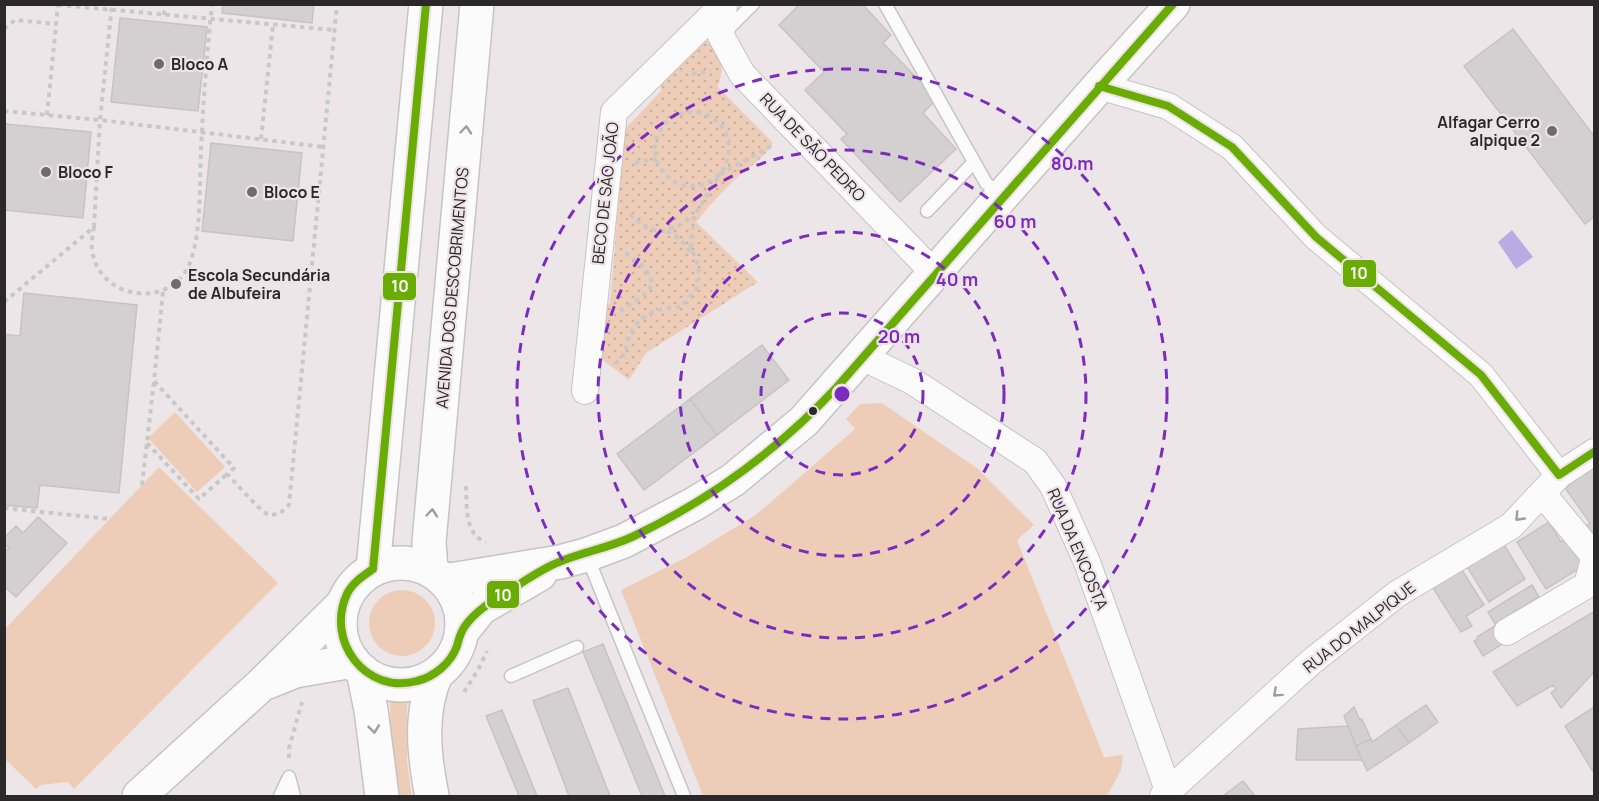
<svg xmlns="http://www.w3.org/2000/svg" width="1599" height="801" font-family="Manrope,sans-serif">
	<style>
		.green { fill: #edcdb7 }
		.park { fill: url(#park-dots) }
		.water { fill: #bbaae3 }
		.building { fill: #d4d0d1; stroke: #c7c2c3; stroke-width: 1.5 }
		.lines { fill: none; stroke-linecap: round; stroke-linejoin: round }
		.lane-casing { stroke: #c7c3c5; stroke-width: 15 }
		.street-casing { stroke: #c7c3c5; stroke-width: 28 }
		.secondary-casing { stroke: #c7c3c5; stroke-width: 36 }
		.path { stroke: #c9c8c8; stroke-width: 4; stroke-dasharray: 4.5 4.5; stroke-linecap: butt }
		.lane { stroke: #fcfbfc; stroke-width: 12 }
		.street { stroke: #fcfbfc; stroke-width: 26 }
		.secondary { stroke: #fcfbfc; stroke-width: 33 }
		.bus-1-casing { stroke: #eee4e7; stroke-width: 12 }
		.bus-1 { stroke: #69ac04; stroke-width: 8 }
		.oneway { stroke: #9e9c9d }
		.ring { fill: none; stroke: #7b2cbf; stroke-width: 3; stroke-dasharray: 10 8 }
		.poi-dot { fill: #6f6a6c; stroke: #eee4e7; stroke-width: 2 }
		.bus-dot { fill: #2b2829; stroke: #eee4e7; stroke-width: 2 }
		.labels { text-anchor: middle; stroke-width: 4.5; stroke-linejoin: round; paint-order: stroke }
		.poi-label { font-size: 16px; font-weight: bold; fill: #2b2829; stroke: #eee4e7; text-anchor: start }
		.street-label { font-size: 16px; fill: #2b2829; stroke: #eee4e7 }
		.centre { fill: #7b2cbf; stroke: #eee4e7; stroke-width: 3 }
		.ring-label { font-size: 18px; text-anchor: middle; font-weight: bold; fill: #7b2cbf; stroke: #eee4e7; stroke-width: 4.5; stroke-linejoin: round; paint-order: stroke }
		.line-badge { stroke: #eee4e7; stroke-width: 2 }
		.badge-label { font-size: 16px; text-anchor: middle; font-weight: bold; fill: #fff }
	</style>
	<defs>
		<pattern id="park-dots" width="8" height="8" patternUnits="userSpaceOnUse" patternTransform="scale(1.5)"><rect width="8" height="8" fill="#edcdb7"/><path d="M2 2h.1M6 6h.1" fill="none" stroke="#cbb09d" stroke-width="1.8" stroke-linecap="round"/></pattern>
	</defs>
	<rect width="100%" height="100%" fill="#ece6e8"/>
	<path class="green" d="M 882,403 L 978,469 L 1034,525 L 1017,540 L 1104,757 L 1123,755 L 1121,770 L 1107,796 L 703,796 L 621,590 L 687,557 L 757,514 L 855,429 L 846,419 L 860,404 Z
		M 175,412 L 225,467 L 197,492 L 148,438 Z
		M 159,467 L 278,583 L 74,789 L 68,782 L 41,785 L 36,789 L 5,759 L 5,629 Z
		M369 623a33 33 0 1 1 66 0a33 33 0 1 1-66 0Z
		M 390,698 L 407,701 L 407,762 L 412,796 L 395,796 L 391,761 Z"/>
	<path class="park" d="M 707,41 C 724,53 724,68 718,87 L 773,143 C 762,160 753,164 739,176 C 723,190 710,205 696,222 L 758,282 L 646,353 L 629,380 L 596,355 L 600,311 L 610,303 L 625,129 L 661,91 L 661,76 L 688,46 Z"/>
	<path class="water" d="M 1512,230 L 1533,257 L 1516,269 L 1498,242 Z"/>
	<path class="building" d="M 223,4 L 314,4 L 312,23 L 222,13 Z
		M 800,4 L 862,4 L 891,35 L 883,43 L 937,99 L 923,113 L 956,149 L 900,202 L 841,139 L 847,134 L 805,90 L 824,72 L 779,25 Z
		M 120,18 L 207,27 L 198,111 L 111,102 Z
		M 1513,29 L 1594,136 L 1594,217 L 1585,224 L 1464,66 Z
		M 5,124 L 91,132 L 83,218 L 4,210 Z
		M 211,143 L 302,153 L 293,241 L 202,231 Z
		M 24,293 L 137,305 L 119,493 L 40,485 L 37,508 L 4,505 L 4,334 L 20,336 Z
		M 762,345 L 789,380 L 717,435 L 690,399 Z
		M 690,399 L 717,435 L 644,490 L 617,454 Z
		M 1594,467 L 1594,542 L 1585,527 L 1590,523 L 1565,488 Z
		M 38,517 L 67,543 L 16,597 L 4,586 L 4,553 L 9,548 L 4,544 L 4,538 L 16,526 L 23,533 Z
		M 1549,522 L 1561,542 L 1566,539 L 1583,566 L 1546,589 L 1517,542 Z
		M 1503,543 L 1525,579 L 1489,602 L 1466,565 Z
		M 1462,570 L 1484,605 L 1466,616 L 1472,626 L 1461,632 L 1433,588 Z
		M 1532,585 L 1539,597 L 1495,624 L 1488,612 Z
		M 1593,612 L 1594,615 L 1594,672 L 1561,708 L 1551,693 L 1556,689 L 1553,685 L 1517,706 L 1493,672 Z
		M 1496,625 L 1506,642 L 1483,656 L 1474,641 L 1478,639 L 1477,637 Z
		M 603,644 L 665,796 L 642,796 L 583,652 Z
		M 568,688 L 610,796 L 569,796 L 533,701 Z
		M 1426,705 L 1438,722 L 1409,743 L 1396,725 Z
		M 1354,707 L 1360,720 L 1362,719 L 1371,739 L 1356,746 L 1344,716 Z
		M 1594,707 L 1594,773 L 1565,726 Z
		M 502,710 L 537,796 L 519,796 L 486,716 Z
		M 1396,725 L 1409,743 L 1367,771 L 1356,746 L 1371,739 L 1372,742 Z
		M 1348,726 L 1362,760 L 1296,760 L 1298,729 Z
		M 1243,781 L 1255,796 L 1223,796 Z"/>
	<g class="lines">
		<g class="lane-casing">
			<path id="lane" d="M 885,4 L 986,183 L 1000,196
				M 724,33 L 753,4
				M 927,211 L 974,162
				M 587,556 L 684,796
				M 511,676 L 577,647
				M 280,796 L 289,777 L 294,796"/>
		</g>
		<g class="street-casing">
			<path id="street" d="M 724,4 L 721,36 L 742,74 L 935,274
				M 1099,86 L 1168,106 L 1232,147 L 1316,237 L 1481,375 L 1559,475
				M 862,357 L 912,381 L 1035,461 L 1053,486 L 1087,562 L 1170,796
				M 585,391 L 614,112 L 724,4
				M 1542,493 L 1594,556
				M 1507,632 L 1587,585 L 1594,559
				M 1163,796 L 1311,662 L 1397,594 L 1511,526 L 1559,475 L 1594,452"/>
		</g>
		<g class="secondary-casing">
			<path id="secondary" d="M340 624a61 61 0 1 1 122 0a61 61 0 1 1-122 0Z
				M 373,569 L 426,4
				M 431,571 L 429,542 L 477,4
				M 444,581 L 560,562 L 586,555 L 624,541 L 694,504 L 733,480 L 804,421 L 1099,86 L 1173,4
				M 461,633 L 481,608 L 540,574
				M 363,671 L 371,710 L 382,796
				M 268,682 L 295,671 L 353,661
				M 139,796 L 261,685 L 343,604
				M 432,796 C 424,755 419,714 436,674"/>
		</g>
		<path class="path" d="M 49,4 L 334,30
			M 164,15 L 165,4
			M 4,29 L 15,20 L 56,24
			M 692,74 L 711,71
			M 4,111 L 100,120 L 324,147
			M655 149a37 37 0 1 1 74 0a37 37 0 1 1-74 0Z
			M 47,115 L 58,5
			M 261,139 L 273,25
			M 635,163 L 656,159
			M 630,214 C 652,239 669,233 694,216
			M 94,227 C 93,234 91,243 92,250 C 99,302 175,310 191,260 C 202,226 199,186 201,151 C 203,102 207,53 212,4
			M 667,231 L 680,239 L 691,252
			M 4,246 L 4,249
			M 163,292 L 154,381 L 234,468 L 227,474 L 257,506 L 268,515 L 279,514 L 289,505 L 337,4
			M 4,302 L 94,227 L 100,120 L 112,4
			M 620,311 L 643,296 L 653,284 L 645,268 L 625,252
			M 615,364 C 631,350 623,347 632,331 C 642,312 661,308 681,307 L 696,290 L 699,268 L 691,247 L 694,216 L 720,174 L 775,144
			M 147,443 L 199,499 L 227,474
			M 142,485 L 154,381
			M 466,486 C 467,505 464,535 486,542
			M 4,508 L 110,519
			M 464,692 L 478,670 L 487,651
			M 289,758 L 289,748 L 302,702"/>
		<use href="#lane" class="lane"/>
		<use href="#street" class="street"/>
		<use href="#secondary" class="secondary"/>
		<g class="bus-1-casing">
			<path id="bus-1" d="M 1099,86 L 1168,106 L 1232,147 L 1316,237 L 1481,375 L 1559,475 L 1594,452
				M 373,569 C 363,576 352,583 347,594 C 325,641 366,695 417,681 C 434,677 451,663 457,646 C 459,639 460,633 465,626 C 475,612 489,603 504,594 C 522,583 539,570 559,562 C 583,552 608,548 632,537 C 710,500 778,450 837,387 L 1173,4
				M 373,569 L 426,4"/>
		</g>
		<use href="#bus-1" class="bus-1"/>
	</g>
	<defs><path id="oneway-chevron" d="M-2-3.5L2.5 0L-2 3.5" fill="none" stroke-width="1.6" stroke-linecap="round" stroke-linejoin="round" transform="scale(1.5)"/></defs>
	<g class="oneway">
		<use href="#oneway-chevron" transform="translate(466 130) rotate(-85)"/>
		<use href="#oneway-chevron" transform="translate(432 513) rotate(-85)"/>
		<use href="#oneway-chevron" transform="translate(1519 517) rotate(134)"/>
		<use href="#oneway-chevron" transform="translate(1277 693) rotate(138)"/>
		<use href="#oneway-chevron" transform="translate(374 729) rotate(83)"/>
	</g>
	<g class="ring">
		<circle cx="842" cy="394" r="81"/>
		<circle cx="842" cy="394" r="162"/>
		<circle cx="842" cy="394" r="244"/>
		<circle cx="842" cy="394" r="325"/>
	</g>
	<g class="poi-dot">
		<circle cx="159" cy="64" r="6"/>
		<circle cx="1552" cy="131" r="6"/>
		<circle cx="46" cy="172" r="6"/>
		<circle cx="252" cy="192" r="6"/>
		<circle cx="176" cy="284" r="6"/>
	</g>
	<circle class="bus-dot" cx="813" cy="411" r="5"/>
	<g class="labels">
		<g class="poi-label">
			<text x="171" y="70">Bloco A</text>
			<text x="1540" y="128" text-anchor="end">Alfagar Cerro<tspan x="1540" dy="18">alpique 2</tspan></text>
			<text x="58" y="178">Bloco F</text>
			<text x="264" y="198">Bloco E</text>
			<text x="188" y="281">Escola Secundária<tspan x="188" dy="18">de Albufeira</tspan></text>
		</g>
		<g class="street-label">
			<text transform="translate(813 147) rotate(46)" y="6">RUA DE SÃO PEDRO</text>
			<text transform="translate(605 193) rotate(-84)" y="6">BECO DE SÃO JOÃO</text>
			<text transform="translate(452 288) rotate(-85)" y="6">AVENIDA DOS DESCOBRIMENTOS</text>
			<text transform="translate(1078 549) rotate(67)" y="6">RUA DA ENCOSTA</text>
			<text transform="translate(1359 627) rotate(-38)" y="6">RUA DO MALPIQUE</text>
		</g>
	</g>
	<circle cx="842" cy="394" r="9" class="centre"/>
	<g class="ring-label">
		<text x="1072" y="170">80 m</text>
		<text x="1015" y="228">60 m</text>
		<text x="957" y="286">40 m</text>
		<text x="899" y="343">20 m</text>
	</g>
	<g class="line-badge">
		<rect x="1342" y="259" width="35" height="29" rx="6" fill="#69ac04"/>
		<rect x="382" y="272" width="35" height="29" rx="6" fill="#69ac04"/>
		<rect x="486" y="580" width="34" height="29" rx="6" fill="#69ac04"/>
	</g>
	<g class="badge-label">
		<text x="1359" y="279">10</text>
		<text x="400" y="292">10</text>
		<text x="503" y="601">10</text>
	</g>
	<rect width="1599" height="801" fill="none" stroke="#2b2829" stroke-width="12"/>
</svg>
